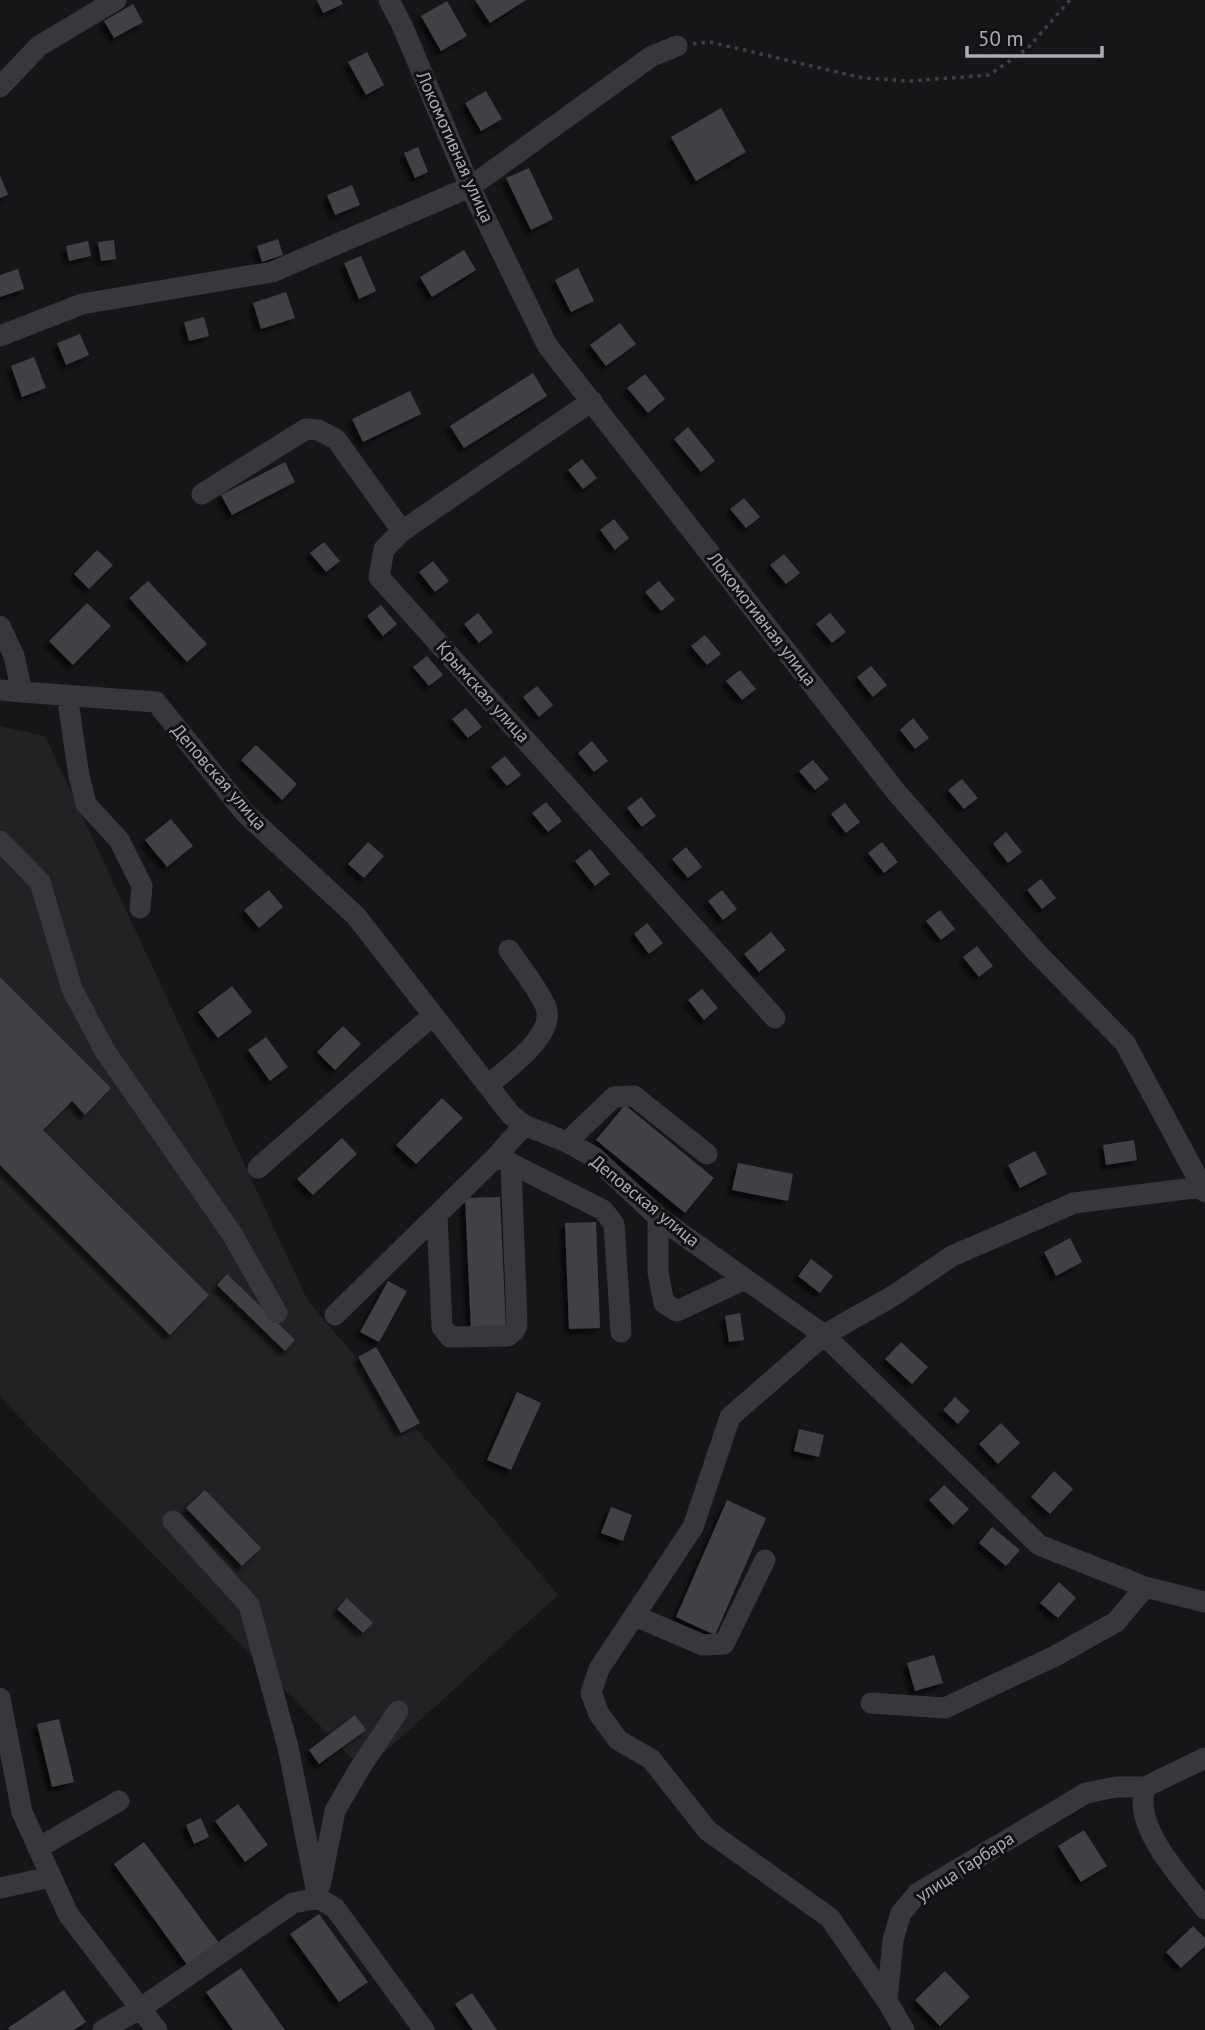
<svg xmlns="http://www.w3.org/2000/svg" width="1205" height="2030" font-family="'PT Sans',sans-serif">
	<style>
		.built { fill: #222225 }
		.building { fill: #404145; filter: url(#shadow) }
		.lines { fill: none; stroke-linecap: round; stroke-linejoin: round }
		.path { stroke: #3d3f44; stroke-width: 3.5; stroke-dasharray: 3.5 5; stroke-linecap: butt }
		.minor { stroke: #37383d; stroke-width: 21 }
		.labels { text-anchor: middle; stroke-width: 6; stroke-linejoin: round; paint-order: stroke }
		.street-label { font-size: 18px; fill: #a8adb8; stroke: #111113 }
	</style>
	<defs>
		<filter id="shadow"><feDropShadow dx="-5" dy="5" stdDeviation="2" flood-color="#0009"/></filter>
	</defs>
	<rect width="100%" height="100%" fill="#161618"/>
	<path class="built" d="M 0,726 L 45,736 L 308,1301 L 558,1595 L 364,1771 L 0,1397 Z"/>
	<path class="building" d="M 317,0 L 341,0 L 343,4 L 323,13 Z
		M 475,0 L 526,0 L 490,23 Z
		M 447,1 L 467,36 L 441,51 L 421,16 Z
		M 133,4 L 143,22 L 114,38 L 104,21 Z
		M 367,52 L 384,85 L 366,95 L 348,62 Z
		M 486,91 L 502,119 L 481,131 L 465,103 Z
		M 721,108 L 746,152 L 696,181 L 671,137 Z
		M 418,147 L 428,172 L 415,178 L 404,153 Z
		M 529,168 L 553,219 L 531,230 L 506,178 Z
		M 0,175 L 8,195 L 0,198 Z
		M 352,185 L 360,205 L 335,215 L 327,195 Z
		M 278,239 L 283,255 L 262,262 L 257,246 Z
		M 114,240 L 116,259 L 101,261 L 98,242 Z
		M 88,241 L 91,256 L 69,261 L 66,246 Z
		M 464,250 L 476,270 L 432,297 L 420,277 Z
		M 361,256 L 376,291 L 359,299 L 344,263 Z
		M 578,268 L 594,301 L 571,312 L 555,280 Z
		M 18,269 L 24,289 L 0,297 L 0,275 Z
		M 286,292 L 295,318 L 261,329 L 253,303 Z
		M 204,317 L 209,336 L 189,341 L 184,322 Z
		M 620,323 L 636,344 L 606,366 L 590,345 Z
		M 80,334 L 89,355 L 66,365 L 57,343 Z
		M 34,357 L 46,388 L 22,397 L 11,366 Z
		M 533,373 L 547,396 L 464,448 L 450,426 Z
		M 645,374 L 665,399 L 648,413 L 627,388 Z
		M 410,391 L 421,414 L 363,442 L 352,419 Z
		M 688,427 L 715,461 L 701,472 L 674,439 Z
		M 582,459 L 597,478 L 583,489 L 568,470 Z
		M 285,462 L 295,482 L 232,515 L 221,495 Z
		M 744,498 L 760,517 L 746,528 L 730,509 Z
		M 614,519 L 629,538 L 615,550 L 600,530 Z
		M 324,542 L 340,561 L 326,572 L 310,553 Z
		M 97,550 L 113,565 L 89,589 L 74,574 Z
		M 784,554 L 800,573 L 786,584 L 770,565 Z
		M 433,561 L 449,581 L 435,592 L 419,572 Z
		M 148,581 L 207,644 L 187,662 L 129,598 Z
		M 659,581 L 675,600 L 661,611 L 645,592 Z
		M 87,603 L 111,626 L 73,665 L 49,641 Z
		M 381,605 L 397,624 L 383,636 L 367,616 Z
		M 478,613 L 493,632 L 479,643 L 464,624 Z
		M 830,613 L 846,632 L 832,643 L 816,624 Z
		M 705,635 L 721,654 L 707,665 L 691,646 Z
		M 427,656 L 443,675 L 429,686 L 413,667 Z
		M 871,666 L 887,685 L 873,697 L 857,677 Z
		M 740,670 L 756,689 L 742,700 L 726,681 Z
		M 537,686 L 553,705 L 539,717 L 523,697 Z
		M 466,708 L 482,727 L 468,738 L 452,719 Z
		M 913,718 L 929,738 L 915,749 L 900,730 Z
		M 592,741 L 608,761 L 594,772 L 578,753 Z
		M 256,745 L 297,784 L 282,800 L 241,760 Z
		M 505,756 L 521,775 L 507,786 L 491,767 Z
		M 813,760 L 829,779 L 815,790 L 799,771 Z
		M 962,779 L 978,798 L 964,809 L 948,790 Z
		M 641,797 L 656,816 L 642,827 L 627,808 Z
		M 546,802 L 562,821 L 548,832 L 532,813 Z
		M 845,803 L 860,822 L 846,833 L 831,814 Z
		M 171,819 L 193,846 L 167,867 L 145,840 Z
		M 1006,832 L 1022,852 L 1008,863 L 993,844 Z
		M 368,842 L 384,856 L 364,878 L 348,864 Z
		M 882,842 L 898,862 L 884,873 L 868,853 Z
		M 686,847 L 702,867 L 688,878 L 672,859 Z
		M 590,849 L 610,874 L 595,886 L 575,861 Z
		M 1041,879 L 1056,898 L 1042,909 L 1027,890 Z
		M 269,890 L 283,907 L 259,928 L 244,910 Z
		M 722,890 L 737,909 L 723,920 L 708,901 Z
		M 940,910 L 955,929 L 941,940 L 926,921 Z
		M 647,923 L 663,943 L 649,954 L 634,934 Z
		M 771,932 L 786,950 L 759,972 L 744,954 Z
		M 977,946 L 993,966 L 979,977 L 963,957 Z
		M 0,977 L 111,1088 L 85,1115 L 72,1101 L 43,1130 L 209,1295 L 170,1335 L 0,1165 Z
		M 232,986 L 252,1012 L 218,1038 L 198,1012 Z
		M 702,989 L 718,1008 L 704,1020 L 688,1000 Z
		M 343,1026 L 361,1044 L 335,1070 L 317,1052 Z
		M 266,1037 L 288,1067 L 270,1081 L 248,1050 Z
		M 442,1098 L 463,1118 L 416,1164 L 396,1145 Z
		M 625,1105 L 714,1178 L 685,1213 L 596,1140 Z
		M 342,1138 L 357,1154 L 313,1195 L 297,1179 Z
		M 1134,1140 L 1137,1160 L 1106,1165 L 1103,1145 Z
		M 1035,1151 L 1047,1174 L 1020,1188 L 1008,1165 Z
		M 738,1163 L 793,1174 L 788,1201 L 732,1190 Z
		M 500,1197 L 506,1330 L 471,1331 L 465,1198 Z
		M 596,1222 L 600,1328 L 569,1329 L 565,1223 Z
		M 1070,1238 L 1082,1262 L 1056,1276 L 1044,1252 Z
		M 811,1259 L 833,1276 L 820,1293 L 798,1276 Z
		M 227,1274 L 295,1340 L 285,1351 L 217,1285 Z
		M 388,1281 L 407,1291 L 379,1342 L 360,1332 Z
		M 740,1313 L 744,1340 L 729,1342 L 725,1316 Z
		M 901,1342 L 928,1367 L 912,1384 L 885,1359 Z
		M 376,1347 L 420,1423 L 401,1433 L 358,1357 Z
		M 517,1392 L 541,1403 L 511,1470 L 487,1460 Z
		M 955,1397 L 970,1411 L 958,1424 L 943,1410 Z
		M 1001,1423 L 1020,1443 L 998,1464 L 979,1444 Z
		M 799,1429 L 824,1435 L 819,1457 L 794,1451 Z
		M 1054,1471 L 1073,1489 L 1050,1514 L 1031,1497 Z
		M 944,1485 L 969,1509 L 953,1525 L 929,1500 Z
		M 205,1490 L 261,1548 L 242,1566 L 186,1508 Z
		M 727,1500 L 766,1518 L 715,1635 L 676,1617 Z
		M 611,1507 L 632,1515 L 623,1541 L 601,1533 Z
		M 992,1527 L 1020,1550 L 1006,1566 L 979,1543 Z
		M 1059,1582 L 1076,1598 L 1058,1618 L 1040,1603 Z
		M 347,1598 L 373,1623 L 363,1633 L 337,1609 Z
		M 934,1655 L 943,1683 L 915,1691 L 907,1663 Z
		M 355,1715 L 366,1730 L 319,1764 L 309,1750 Z
		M 59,1719 L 74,1782 L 52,1787 L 37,1724 Z
		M 238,1804 L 268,1845 L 245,1862 L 215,1821 Z
		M 201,1818 L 209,1837 L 194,1844 L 186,1825 Z
		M 1084,1830 L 1107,1866 L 1081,1882 L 1058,1846 Z
		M 144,1842 L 219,1943 L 188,1966 L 114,1864 Z
		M 319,1914 L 368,1982 L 339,2002 L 290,1934 Z
		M 1193,1926 L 1205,1938 L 1205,1946 L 1181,1968 L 1166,1952 Z
		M 241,1968 L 285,2030 L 233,2030 L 206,1992 Z
		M 945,1971 L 970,1997 L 940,2026 L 915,2000 Z
		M 64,1990 L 86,2022 L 74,2030 L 10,2030 L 8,2028 Z
		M 472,1993 L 497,2030 L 473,2030 L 455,2004 Z"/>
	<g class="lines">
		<path class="path" d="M 693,44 L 710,42 L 863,78 L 910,81 L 989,75 L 1027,49 L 1070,0"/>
		<path class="minor" d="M 389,0 L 402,25 L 470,187 L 547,345 L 897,793 L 1037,953 L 1125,1043 L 1205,1192
			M 0,87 L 39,46 L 116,0
			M 0,336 L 82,304 L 272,272 L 470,187 L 652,56 L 677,46
			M 592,401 L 402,531 L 384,549 L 379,577 L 775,1018
			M 202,494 L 306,429 L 318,430 L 336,439 L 402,531
			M 0,626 L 14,656 L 22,692 L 156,702 L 245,813 L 356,916 L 511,1115 L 524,1125 L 567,1142 L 594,1157 L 658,1217 L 824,1335 L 1039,1545 L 1145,1587 L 1205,1602
			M 0,690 L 22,692
			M 67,695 L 79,776 L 86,804 L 119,840 L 142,886 L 140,908
			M 0,841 L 40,882 L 72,989 L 105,1051 L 232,1234 L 277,1313
			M 488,1085 C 506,1070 559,1033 545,1005 C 536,986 521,968 509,950
			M 567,1142 L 614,1097 L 634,1096 L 707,1154
			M 502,1159 L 603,1210 L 614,1224 L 621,1332
			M 258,1168 L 433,1015
			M 437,1215 L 442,1327 L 450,1337 L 508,1336 L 514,1331 L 517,1325 L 511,1165
			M 658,1217 L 658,1272 L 664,1303 L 677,1311 L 745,1279
			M 335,1315 L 497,1156 L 524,1125
			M 173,1521 L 249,1605 L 288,1747 L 318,1898
			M 635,1616 L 703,1645 L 724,1644 L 765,1560
			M 0,1698 L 22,1812 L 68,1914 L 157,2030
			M 871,1703 L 945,1708 L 1055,1656 L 1116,1622 L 1145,1587
			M 1205,1758 L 1145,1787 C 1144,1792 1143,1799 1143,1804 C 1145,1841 1184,1880 1205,1909
			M 38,1848 L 119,1801
			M 320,1886 L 335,1811 L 358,1771 L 398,1711
			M 0,1888 L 51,1877
			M 887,2001 L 830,1918 L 708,1831 L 651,1759 L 618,1740 L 599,1714 L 591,1693 L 599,1669 L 693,1527 L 730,1417 L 824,1335 L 893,1296 L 952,1256 L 1074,1203 L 1202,1187
			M 103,2030 L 141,2008 L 293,1903 L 318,1898 L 335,1908 L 424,2030
			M 904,2030 L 887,2001 L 893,1940 L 901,1913 L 918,1893 L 1086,1793 L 1116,1787 L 1145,1787"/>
	</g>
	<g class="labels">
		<g class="street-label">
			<text transform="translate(455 147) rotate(66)" y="6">Локомотивная улица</text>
			<text transform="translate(762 619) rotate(52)" y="6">Локомотивная улица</text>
			<text transform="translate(483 692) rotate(48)" y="6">Крымская улица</text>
			<text transform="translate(219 777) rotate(49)" y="6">Деповская улица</text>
			<text transform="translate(645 1201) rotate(39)" y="6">Деповская улица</text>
			<text transform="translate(965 1867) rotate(-33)" y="6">улица Гарбара</text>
		</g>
	</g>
	<path d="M967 46v10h135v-10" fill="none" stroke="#a8adb8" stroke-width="3.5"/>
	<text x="978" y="46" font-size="21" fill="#a8adb8" stroke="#111113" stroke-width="5" paint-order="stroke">50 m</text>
</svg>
